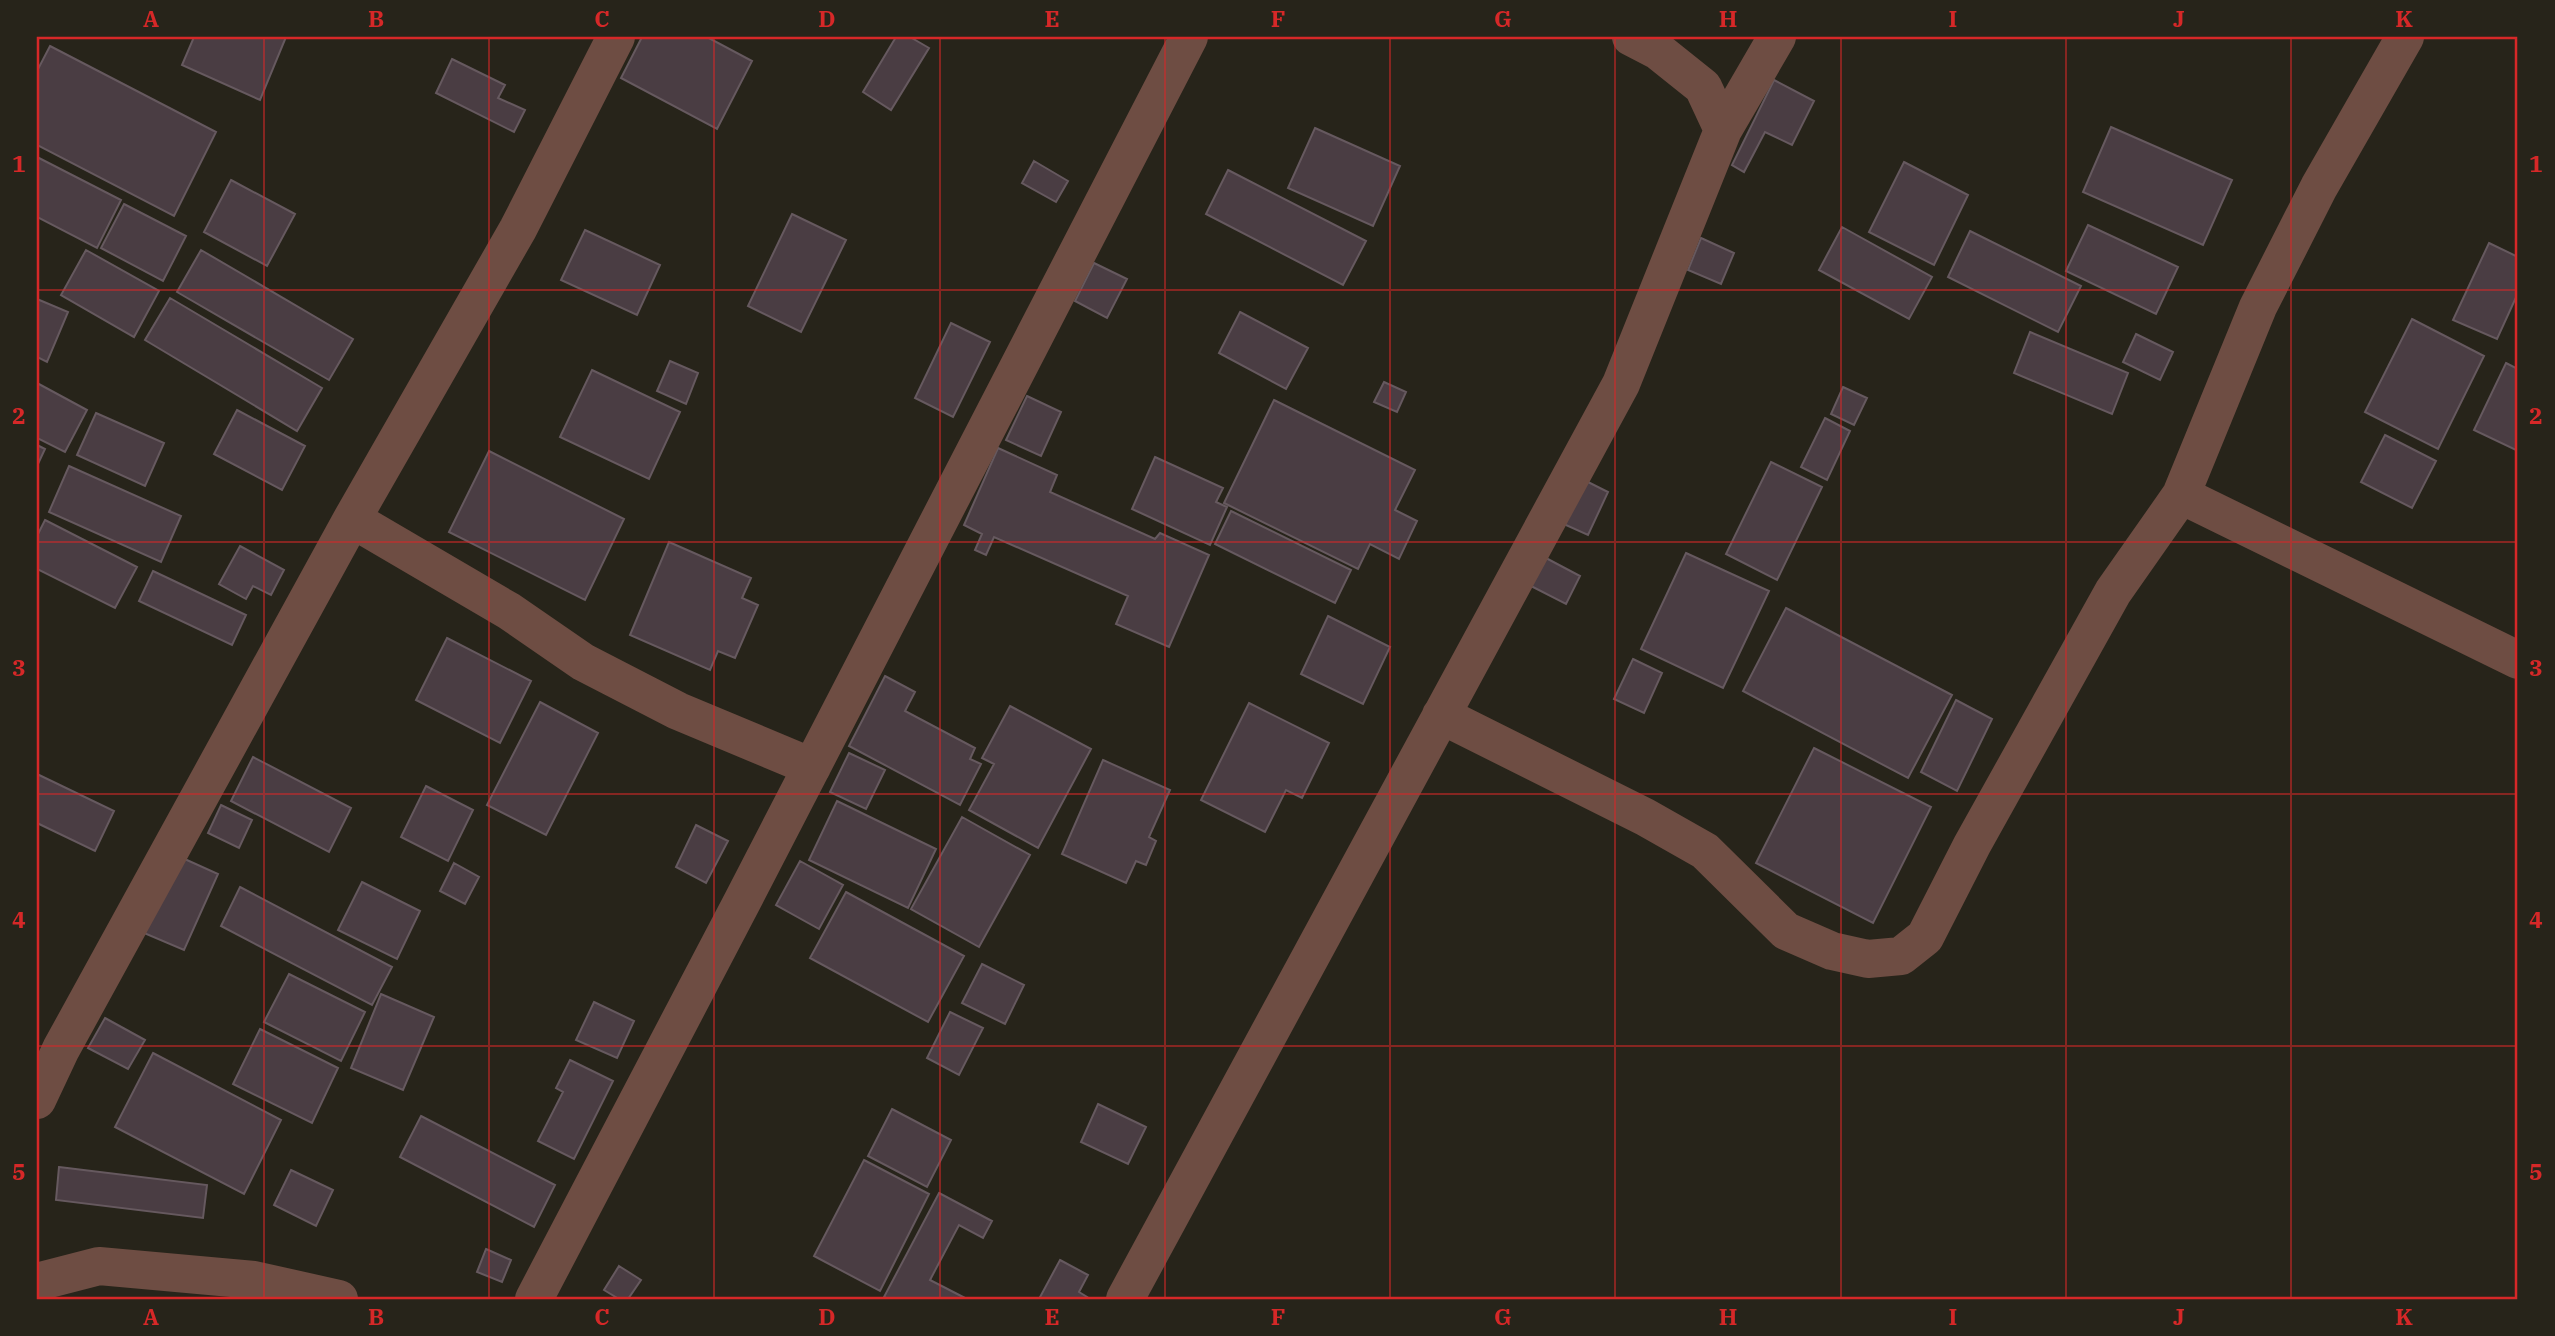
<svg xmlns="http://www.w3.org/2000/svg" width="2555" height="1336" font-family="'IBM Plex Serif',serif">
	<style>
		.building { fill: #4a3d43; stroke: #66595f; stroke-width: 2 }
		.lines { fill: none; stroke-linecap: round; stroke-linejoin: round }
		.minor { stroke: #6e4d43; stroke-width: 38 }
		.grid { fill: none; stroke: #d62828; stroke-width: 2; stroke-opacity: 0.55 }
		.neatline { fill: none; stroke: #d62828; stroke-width: 2.5 }
		.grid-label { font-size: 23px; text-anchor: middle; font-weight: bold; fill: #d62828 }
	</style>
	<rect width="100%" height="100%" fill="#27241a"/>
	<path class="building" d="M 194,37 L 286,37 L 260,100 L 182,65 Z
		M 642,37 L 707,37 L 752,61 L 717,129 L 621,78 Z
		M 896,37 L 910,37 L 929,48 L 891,110 L 863,92 Z
		M 50,46 L 216,132 L 174,216 L 37,145 L 37,71 Z
		M 452,59 L 505,85 L 498,98 L 525,110 L 514,132 L 436,93 Z
		M 1774,80 L 1814,101 L 1792,145 L 1765,132 L 1744,172 L 1732,165 Z
		M 2111,127 L 2232,180 L 2203,245 L 2083,192 Z
		M 1315,128 L 1400,166 L 1373,226 L 1288,188 Z
		M 37,157 L 121,200 L 97,248 L 37,217 Z
		M 1034,161 L 1068,181 L 1056,202 L 1022,183 Z
		M 1904,162 L 1968,195 L 1934,265 L 1869,232 Z
		M 1228,170 L 1366,241 L 1343,285 L 1206,214 Z
		M 231,180 L 295,214 L 267,266 L 204,232 Z
		M 124,204 L 186,236 L 163,281 L 101,248 Z
		M 792,214 L 846,240 L 801,332 L 748,306 Z
		M 2088,225 L 2178,267 L 2156,314 L 2066,271 Z
		M 1842,227 L 1932,277 L 1909,319 L 1819,270 Z
		M 585,230 L 660,265 L 637,315 L 561,280 Z
		M 1970,231 L 2081,286 L 2058,332 L 1948,277 Z
		M 1701,238 L 1734,253 L 1721,284 L 1688,270 Z
		M 2489,243 L 2518,257 L 2518,293 L 2497,339 L 2453,320 Z
		M 86,250 L 159,291 L 134,337 L 61,295 Z
		M 201,250 L 353,339 L 329,380 L 177,292 Z
		M 1094,263 L 1127,279 L 1107,318 L 1075,301 Z
		M 170,298 L 322,388 L 297,431 L 145,340 Z
		M 37,299 L 68,312 L 47,362 L 37,357 Z
		M 1240,312 L 1308,348 L 1286,389 L 1219,353 Z
		M 2412,319 L 2484,356 L 2438,449 L 2365,412 Z
		M 951,323 L 990,342 L 953,417 L 915,398 Z
		M 2030,332 L 2128,373 L 2112,414 L 2014,373 Z
		M 2136,334 L 2173,352 L 2160,380 L 2123,362 Z
		M 670,361 L 698,373 L 686,404 L 657,391 Z
		M 2506,363 L 2518,369 L 2518,451 L 2474,430 Z
		M 592,370 L 680,412 L 649,479 L 560,437 Z
		M 1384,382 L 1406,392 L 1397,412 L 1374,402 Z
		M 37,383 L 87,410 L 65,452 L 37,438 Z
		M 1843,387 L 1867,398 L 1854,425 L 1831,414 Z
		M 1027,396 L 1061,412 L 1041,456 L 1006,440 Z
		M 1274,400 L 1415,470 L 1395,510 L 1417,521 L 1399,559 L 1370,544 L 1358,569 L 1224,503 Z
		M 237,410 L 305,446 L 282,490 L 214,454 Z
		M 96,413 L 164,443 L 145,486 L 77,455 Z
		M 1825,418 L 1850,431 L 1827,480 L 1801,467 Z
		M 2385,435 L 2436,461 L 2412,508 L 2361,482 Z
		M 37,445 L 45,449 L 37,466 Z
		M 998,448 L 1057,475 L 1050,492 L 1155,539 L 1160,533 L 1209,555 L 1169,647 L 1116,624 L 1128,596 L 994,537 L 986,555 L 975,550 L 982,534 L 964,525 Z
		M 489,451 L 624,519 L 585,600 L 449,532 Z
		M 1155,457 L 1223,488 L 1216,502 L 1227,507 L 1210,545 L 1132,509 Z
		M 1771,462 L 1822,487 L 1777,580 L 1726,554 Z
		M 69,466 L 181,516 L 161,562 L 49,512 Z
		M 1578,477 L 1608,492 L 1588,535 L 1557,521 Z
		M 1231,511 L 1351,570 L 1335,603 L 1215,544 Z
		M 45,520 L 137,567 L 115,608 L 37,569 L 37,536 Z
		M 669,542 L 751,578 L 742,598 L 758,605 L 735,658 L 718,651 L 710,670 L 630,635 Z
		M 240,546 L 284,570 L 271,595 L 253,586 L 246,599 L 219,584 Z
		M 1686,553 L 1769,591 L 1723,688 L 1641,649 Z
		M 1544,557 L 1580,576 L 1566,604 L 1529,585 Z
		M 153,571 L 246,615 L 232,645 L 139,601 Z
		M 1786,608 L 1952,695 L 1908,778 L 1743,691 Z
		M 1328,616 L 1390,647 L 1363,704 L 1301,674 Z
		M 447,638 L 531,681 L 500,743 L 416,700 Z
		M 1633,659 L 1662,673 L 1644,713 L 1614,699 Z
		M 885,676 L 915,692 L 905,711 L 975,748 L 970,759 L 981,764 L 960,805 L 849,746 Z
		M 1956,700 L 1992,719 L 1957,791 L 1921,772 Z
		M 540,702 L 598,733 L 546,835 L 487,805 Z
		M 1249,703 L 1329,743 L 1302,798 L 1286,790 L 1265,832 L 1201,800 Z
		M 1010,706 L 1091,749 L 1038,848 L 969,810 L 994,764 L 982,758 Z
		M 1814,748 L 1931,807 L 1873,923 L 1756,863 Z
		M 849,753 L 885,770 L 866,809 L 830,792 Z
		M 253,757 L 351,808 L 329,852 L 231,801 Z
		M 1103,760 L 1170,790 L 1149,837 L 1156,841 L 1146,865 L 1136,861 L 1126,883 L 1062,854 Z
		M 37,774 L 114,811 L 95,851 L 37,823 Z
		M 426,786 L 473,810 L 448,861 L 401,837 Z
		M 837,801 L 936,849 L 908,908 L 809,860 Z
		M 221,805 L 252,820 L 239,848 L 208,833 Z
		M 962,817 L 1030,855 L 979,947 L 911,909 Z
		M 696,825 L 728,841 L 706,883 L 676,867 Z
		M 178,856 L 218,874 L 184,950 L 144,933 Z
		M 800,861 L 843,885 L 819,929 L 776,905 Z
		M 454,863 L 479,877 L 465,904 L 440,891 Z
		M 362,882 L 420,911 L 397,959 L 338,930 Z
		M 240,887 L 392,967 L 372,1005 L 221,926 Z
		M 846,892 L 964,956 L 928,1022 L 810,958 Z
		M 982,964 L 1024,985 L 1005,1024 L 962,1003 Z
		M 289,974 L 365,1012 L 341,1061 L 264,1022 Z
		M 381,994 L 434,1017 L 403,1090 L 351,1068 Z
		M 594,1002 L 634,1021 L 617,1058 L 576,1040 Z
		M 950,1012 L 983,1028 L 959,1075 L 927,1058 Z
		M 105,1018 L 145,1040 L 128,1069 L 88,1048 Z
		M 260,1029 L 338,1068 L 312,1123 L 233,1084 Z
		M 153,1053 L 281,1120 L 244,1194 L 115,1127 Z
		M 570,1060 L 613,1081 L 574,1159 L 538,1141 L 563,1092 L 556,1088 Z
		M 1098,1104 L 1146,1127 L 1128,1164 L 1081,1142 Z
		M 892,1109 L 951,1140 L 927,1187 L 868,1156 Z
		M 421,1116 L 555,1185 L 534,1227 L 400,1157 Z
		M 864,1160 L 929,1194 L 880,1291 L 814,1256 Z
		M 59,1167 L 207,1185 L 203,1218 L 56,1200 Z
		M 291,1170 L 333,1190 L 316,1226 L 274,1205 Z
		M 939,1193 L 992,1221 L 983,1238 L 959,1225 L 930,1280 L 967,1299 L 888,1299 L 884,1297 Z
		M 486,1249 L 511,1260 L 502,1282 L 477,1272 Z
		M 1060,1260 L 1088,1275 L 1079,1292 L 1087,1297 L 1085,1299 L 1039,1299 Z
		M 619,1266 L 641,1280 L 628,1299 L 619,1299 L 604,1290 Z"/>
	<g class="lines">
		<path class="minor" d="M 1631,37 L 1658,51 L 1703,87 L 1723,130
			M 2181,495 L 2518,660
			M 352,519 L 509,611 L 583,662 L 678,711 L 812,767
			M 1441,715 L 1645,817 L 1705,851 L 1786,931 L 1832,951 L 1868,959 L 1901,956 L 1925,937 L 1972,845 L 2113,592 L 2181,495 L 2258,307 L 2319,187 L 2405,37
			M 37,1100 L 61,1049 L 352,519 L 518,229 L 616,37
			M 37,1282 L 99,1266 L 254,1280 L 339,1299
			M 534,1299 L 743,900 L 1189,37
			M 1125,1299 L 1621,384 L 1723,130 L 1777,37"/>
	</g>
	<path class="grid" d="M 264,37 L 264,1299M 489,37 L 489,1299M 714,37 L 714,1299M 940,37 L 940,1299M 1165,37 L 1165,1299M 1390,37 L 1390,1299M 1615,37 L 1615,1299M 1841,37 L 1841,1299M 2066,37 L 2066,1299M 2291,37 L 2291,1299M 37,290 L 2518,290M 37,542 L 2518,542M 37,794 L 2518,794M 37,1046 L 2518,1046"/>
	<rect width="2555" height="1336" fill="none" stroke="#27241a" stroke-width="77"/>
	<rect x="38" y="38" width="2478" height="1260" class="neatline"/>
	<g class="grid-label">
		<text x="151" y="27">A</text>
		<text x="376" y="27">B</text>
		<text x="602" y="27">C</text>
		<text x="827" y="27">D</text>
		<text x="1052" y="27">E</text>
		<text x="1278" y="27">F</text>
		<text x="1503" y="27">G</text>
		<text x="1728" y="27">H</text>
		<text x="1953" y="27">I</text>
		<text x="2179" y="27">J</text>
		<text x="2404" y="27">K</text>
		<text x="19" y="172">1</text>
		<text x="2536" y="172">1</text>
		<text x="19" y="424">2</text>
		<text x="2536" y="424">2</text>
		<text x="19" y="676">3</text>
		<text x="2536" y="676">3</text>
		<text x="19" y="928">4</text>
		<text x="2536" y="928">4</text>
		<text x="19" y="1180">5</text>
		<text x="2536" y="1180">5</text>
		<text x="151" y="1325">A</text>
		<text x="376" y="1325">B</text>
		<text x="602" y="1325">C</text>
		<text x="827" y="1325">D</text>
		<text x="1052" y="1325">E</text>
		<text x="1278" y="1325">F</text>
		<text x="1503" y="1325">G</text>
		<text x="1728" y="1325">H</text>
		<text x="1953" y="1325">I</text>
		<text x="2179" y="1325">J</text>
		<text x="2404" y="1325">K</text>
	</g>
</svg>
